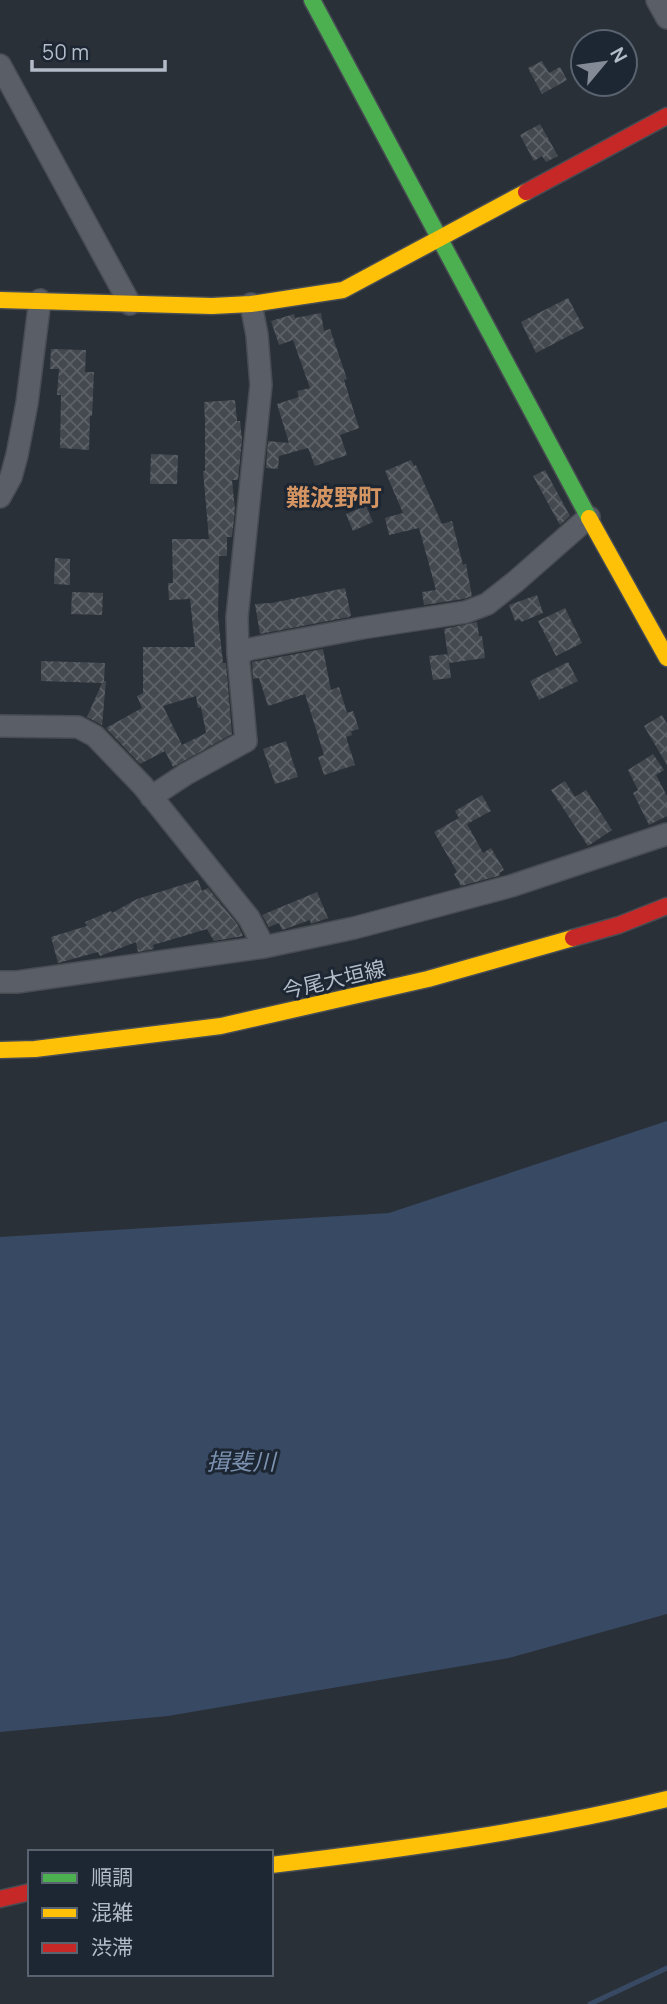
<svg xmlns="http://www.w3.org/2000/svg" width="667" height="2004" font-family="Manrope,'Noto Sans JP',sans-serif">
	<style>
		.water { fill: #384963 }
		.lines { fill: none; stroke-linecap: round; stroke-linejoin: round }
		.stream { stroke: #384963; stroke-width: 5 }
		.building { fill: url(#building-cross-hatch); fill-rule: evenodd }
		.street-casing { stroke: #484c53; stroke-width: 24 }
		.fast-casing { stroke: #484c53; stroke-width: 19 }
		.slow-casing { stroke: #484c53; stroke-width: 19 }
		.jam-casing { stroke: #484c53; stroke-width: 19 }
		.street { stroke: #5a5e66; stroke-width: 21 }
		.fast { stroke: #4caf50; stroke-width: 16 }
		.slow { stroke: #ffc107; stroke-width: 16 }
		.jam { stroke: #c62828; stroke-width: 16 }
		.labels { text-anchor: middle; stroke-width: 6; stroke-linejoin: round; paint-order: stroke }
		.street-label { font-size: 21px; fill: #b4bcc9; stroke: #1d2633 }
		.water-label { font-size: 23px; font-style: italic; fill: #7c92b1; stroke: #1d2633 }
		.quarter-label { font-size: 24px; font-weight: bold; fill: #d59563; stroke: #1d2633 }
	</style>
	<defs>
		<pattern id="building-cross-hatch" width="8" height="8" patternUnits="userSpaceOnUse" patternTransform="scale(1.75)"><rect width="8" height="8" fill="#444950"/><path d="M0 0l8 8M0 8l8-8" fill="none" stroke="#5d6168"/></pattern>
	</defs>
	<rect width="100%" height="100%" fill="#2a3038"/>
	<path class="water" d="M 667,1121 L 667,1614 L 509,1658 L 168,1716 L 0,1732 L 0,1237 L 389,1213 Z"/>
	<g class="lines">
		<path class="stream" d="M 590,2004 L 667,1968"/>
	</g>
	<path class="building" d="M 542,61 L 549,73 L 560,67 L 567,80 L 542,94 L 528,68 Z
		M 540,124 L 558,156 L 546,162 L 542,156 L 534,161 L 520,135 Z
		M 568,298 L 584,328 L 536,353 L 521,322 Z
		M 321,313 L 324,331 L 330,329 L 347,379 L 344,380 L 359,428 L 340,435 L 347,455 L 315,466 L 308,448 L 279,456 L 278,469 L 266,468 L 268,441 L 289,443 L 277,404 L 299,397 L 297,391 L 310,388 L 293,340 L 279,345 L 271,321 L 294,314 L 295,318 Z
		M 51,349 L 86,350 L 85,372 L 94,372 L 92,416 L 90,416 L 89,450 L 60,448 L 61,395 L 57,395 L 59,369 L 50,369 Z
		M 235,400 L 237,421 L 240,421 L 242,439 L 238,480 L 232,480 L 235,510 L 232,537 L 227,537 L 227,556 L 219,556 L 218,617 L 223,663 L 226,663 L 232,734 L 173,767 L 165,751 L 140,764 L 106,728 L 142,708 L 137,696 L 143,693 L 143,647 L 195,647 L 190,599 L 169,600 L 168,583 L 173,583 L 172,539 L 209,539 L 203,471 L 205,471 L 205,421 L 204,402 ZM 196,696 L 198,708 L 201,707 L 206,733 L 182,745 L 163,706 Z
		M 151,454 L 178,455 L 177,484 L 150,484 Z
		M 411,460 L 414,466 L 416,465 L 442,524 L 452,521 L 463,565 L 466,564 L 472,596 L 463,599 L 424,605 L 422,592 L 436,590 L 419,528 L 389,535 L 385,518 L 403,513 L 385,471 Z
		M 545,470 L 570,516 L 560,525 L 533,476 Z
		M 366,506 L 373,522 L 353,531 L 346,514 Z
		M 55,558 L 70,559 L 70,585 L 54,584 Z
		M 345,588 L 351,615 L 349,617 L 260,634 L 255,604 L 272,603 Z
		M 72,592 L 103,593 L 102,615 L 71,614 Z
		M 537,595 L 543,613 L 521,622 L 520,619 L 515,621 L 509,605 Z
		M 565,608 L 582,643 L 556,656 L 538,621 Z
		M 477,622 L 479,636 L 482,636 L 485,658 L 449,663 L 444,629 Z
		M 323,649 L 331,690 L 339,687 L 347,713 L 353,711 L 359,729 L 351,731 L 352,735 L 346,737 L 355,765 L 324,775 L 318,757 L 324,755 L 305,694 L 268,706 L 259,678 L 253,679 L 252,662 Z
		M 448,654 L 451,678 L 433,680 L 429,656 Z
		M 41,661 L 105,663 L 104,681 L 106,681 L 102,725 L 87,717 L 102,683 L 41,681 Z
		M 568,662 L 578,681 L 539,700 L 530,681 Z
		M 662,715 L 667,724 L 667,765 L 644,726 Z
		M 286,741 L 298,777 L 275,784 L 263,749 Z
		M 653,754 L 664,770 L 656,775 L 667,796 L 667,816 L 649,825 L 633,793 L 638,790 L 628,770 Z
		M 565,781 L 575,797 L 586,790 L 612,830 L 588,846 L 551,790 Z
		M 482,795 L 491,811 L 467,824 L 483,853 L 491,848 L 504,870 L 499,873 L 500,875 L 498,876 L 461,886 L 454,874 L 457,872 L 434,832 L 459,818 L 455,811 Z
		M 198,880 L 202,891 L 208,888 L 238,925 L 243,936 L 214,941 L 207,929 L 153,945 L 154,949 L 138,952 L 136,942 L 100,956 L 98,952 L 58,963 L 51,937 L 87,926 L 85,922 L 111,911 L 112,913 L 137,899 Z
		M 317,892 L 328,918 L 311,924 L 310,920 L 282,930 L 279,923 L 269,927 L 262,915 Z"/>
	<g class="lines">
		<g class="street-casing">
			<path id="street" d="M 657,0 L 667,18
				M 0,65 L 130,304
				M 0,497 L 11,477 L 17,455 L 27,403 L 40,300
				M 238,654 L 250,649 L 362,628 L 466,612 L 487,604 L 515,582 L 589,517
				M 0,726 L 78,727 L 95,736 L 143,786 L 249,918 L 264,947
				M 151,797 L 186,774 L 246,741 L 238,654 L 237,617 L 261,385 L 257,335 L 251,304
				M 0,982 L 17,982 L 264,947 L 354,928 L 511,886 L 667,834"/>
		</g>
		<g class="fast-casing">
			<path id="fast" d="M 312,0 L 589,518"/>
		</g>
		<g class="slow-casing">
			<path id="slow" d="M 0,300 L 212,306 L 251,304 L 343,290 L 526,192
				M 589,518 L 667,658
				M 0,1050 L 35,1049 L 221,1026 L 428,979 L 573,938
				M 271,1865 C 404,1849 536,1831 667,1799"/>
		</g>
		<g class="jam-casing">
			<path id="jam" d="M 526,192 L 667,116
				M 573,938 L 619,925 L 667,906
				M 0,1899 L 30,1892"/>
		</g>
		<use href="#street" class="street"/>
		<use href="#fast" class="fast"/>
		<use href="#slow" class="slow"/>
		<use href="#jam" class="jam"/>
	</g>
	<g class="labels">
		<g class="street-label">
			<text transform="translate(334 980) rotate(-13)" y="7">今尾大垣線</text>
		</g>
		<g class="water-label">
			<text x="241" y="1470">揖斐川</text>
		</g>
		<g class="quarter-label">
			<text x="334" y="506">難波野町</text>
		</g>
	</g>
	<rect x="28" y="1850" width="245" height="126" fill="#1d2633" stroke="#59626f" stroke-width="2"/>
	<rect x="42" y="1873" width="35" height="10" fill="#4caf50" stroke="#59626f" stroke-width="2"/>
	<text x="91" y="1885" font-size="21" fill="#b4bcc9">順調</text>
	<rect x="42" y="1908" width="35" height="10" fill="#ffc107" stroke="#59626f" stroke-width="2"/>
	<text x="91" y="1920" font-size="21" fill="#b4bcc9">混雑</text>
	<rect x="42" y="1943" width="35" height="10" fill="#c62828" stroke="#59626f" stroke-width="2"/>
	<text x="91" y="1955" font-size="21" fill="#b4bcc9">渋滞</text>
	<g transform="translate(604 63) rotate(61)"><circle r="33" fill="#1d2633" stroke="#59626f" stroke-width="2"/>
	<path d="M0-5L12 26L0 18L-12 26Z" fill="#848b96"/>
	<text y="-10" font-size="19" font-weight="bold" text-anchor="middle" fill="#b4bcc9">N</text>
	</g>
	<path d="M32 60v10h133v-10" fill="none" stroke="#b4bcc9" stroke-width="3.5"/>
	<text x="42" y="60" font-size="21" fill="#b4bcc9" stroke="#1d2633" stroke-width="5" paint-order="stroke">50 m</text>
</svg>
